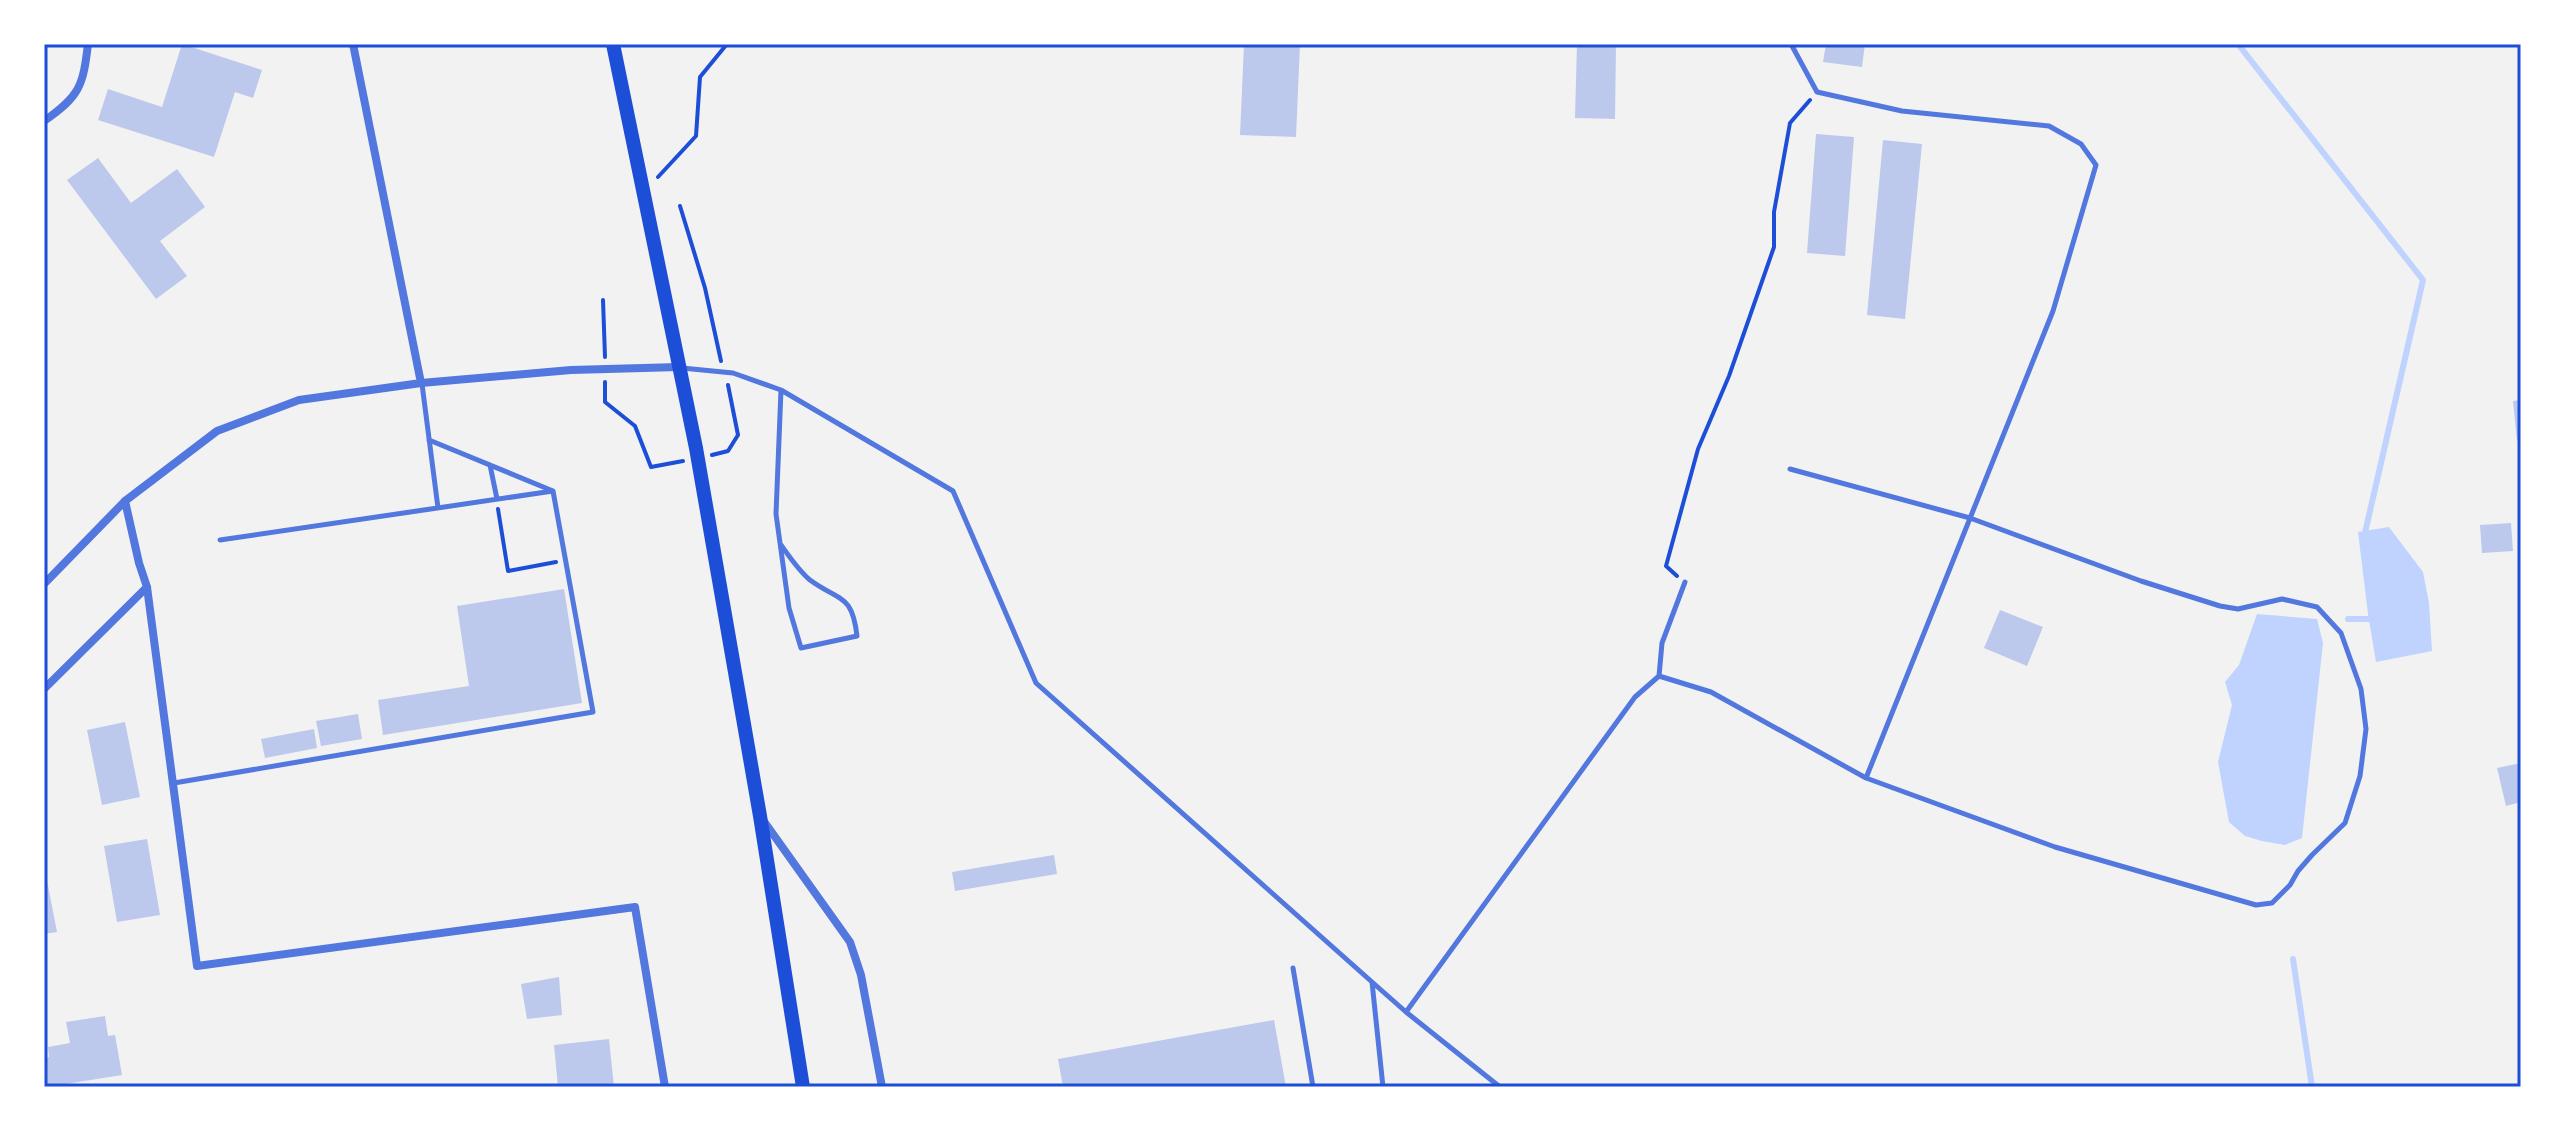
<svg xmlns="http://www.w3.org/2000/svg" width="2565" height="1131" font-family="'Fira Sans',sans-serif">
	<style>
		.water { fill: #bfd3fe }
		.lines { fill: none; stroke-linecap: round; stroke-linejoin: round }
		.stream { stroke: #bfd3fe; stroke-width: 6 }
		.building { fill: #bdc9ec }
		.path { stroke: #1d4ed8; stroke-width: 4 }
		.service { stroke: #5277de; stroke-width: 5 }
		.minor { stroke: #5277de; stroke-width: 8 }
		.secondary { stroke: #1d4ed8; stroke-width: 14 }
		.neatline { fill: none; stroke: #1d4ed8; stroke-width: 3 }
	</style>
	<rect width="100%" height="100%" fill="#f2f2f2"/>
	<path class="water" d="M 2389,527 L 2423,572 L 2429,603 L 2432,651 L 2376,662 L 2368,614 L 2358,532 Z
		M 2257,614 L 2317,619 L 2323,643 L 2302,838 L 2285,845 L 2262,841 L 2245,836 L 2229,822 L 2218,762 L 2232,705 L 2225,682 L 2239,665 Z"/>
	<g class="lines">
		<path class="stream" d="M 2238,44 L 2423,280 L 2364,537
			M 2348,619 L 2374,619
			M 2293,959 L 2312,1087"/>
	</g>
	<path class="building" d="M 182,44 L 262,70 L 253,98 L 235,92 L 214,157 L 98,120 L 108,89 L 162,107 Z
		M 1244,44 L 1300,44 L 1296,137 L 1240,135 Z
		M 1577,44 L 1616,44 L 1615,119 L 1575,118 Z
		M 1826,44 L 1865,44 L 1862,67 L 1823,62 Z
		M 1816,134 L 1854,137 L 1845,256 L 1807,253 Z
		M 1883,140 L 1922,144 L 1905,319 L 1867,315 Z
		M 98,158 L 131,203 L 177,169 L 205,207 L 160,241 L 187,276 L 156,299 L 67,180 Z
		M 2521,400 L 2521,440 L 2517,441 L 2513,401 Z
		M 2511,523 L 2513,551 L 2482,553 L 2480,525 Z
		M 564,589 L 582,703 L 383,735 L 378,700 L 469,686 L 457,606 Z
		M 2000,610 L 2043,627 L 2027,666 L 1984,648 Z
		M 358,714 L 362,739 L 321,746 L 316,721 Z
		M 125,722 L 140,797 L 102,805 L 87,730 Z
		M 314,729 L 317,748 L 265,758 L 261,739 Z
		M 2521,763 L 2521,802 L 2506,806 L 2497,768 Z
		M 147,839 L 160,915 L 117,922 L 104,846 Z
		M 1054,855 L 1057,874 L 955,891 L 952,872 Z
		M 44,865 L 57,932 L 44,934 Z
		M 559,977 L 562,1015 L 527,1019 L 521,984 Z
		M 105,1016 L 108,1036 L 115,1035 L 122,1075 L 47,1087 L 44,1058 L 49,1057 L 48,1047 L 70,1043 L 66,1022 Z
		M 1274,1020 L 1286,1087 L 1063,1087 L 1058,1059 Z
		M 609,1039 L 614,1087 L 558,1087 L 554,1045 Z"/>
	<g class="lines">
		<path class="path" d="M 658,177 L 696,136 L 700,77 L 727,44
			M 680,206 L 705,288 L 721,361
			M 603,300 L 605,357
			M 605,382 L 605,402 L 635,426 L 651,467 L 683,461
			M 712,455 L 728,451 L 738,435 L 728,385
			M 498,509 L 508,571 L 556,562
			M 1677,576 L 1666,566 L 1698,449 L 1729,376 L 1774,247 L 1774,212 L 1790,123 L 1810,100"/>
		<path class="service" d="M 1791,44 L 1817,92 L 1902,111 L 2049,126 L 2081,144 L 2096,165 L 2053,311 L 1866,778
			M 682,368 L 733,373 L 781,390 L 953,491 L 1036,683 L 1372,982 L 1383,1087
			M 422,384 L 438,508
			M 490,465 L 497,499
			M 220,540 L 553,491 L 429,440
			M 781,545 C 789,556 799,571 810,580 C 840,602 852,593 857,636 L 801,648 L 789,608 L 776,514 L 781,390
			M 1659,676 L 1662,643 L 1685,582
			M 174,783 L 593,712 L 553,491
			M 1293,968 L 1313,1087
			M 1372,982 L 1406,1012 L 1635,697 L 1659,676 L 1711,692 L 1866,778 L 2055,847 L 2256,905 L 2272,903 L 2290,885 L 2298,871 L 2312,855 L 2345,823 L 2360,776 L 2366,729 L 2361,689 L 2341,633 L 2317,607 L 2282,599 L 2238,609 L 2220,606 L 2141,581 L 1970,518 L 1790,469
			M 1406,1012 L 1500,1087"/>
		<path class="minor" d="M 353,44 L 421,383
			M 44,121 C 80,96 83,86 88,44
			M 125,501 L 139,563 L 147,587 L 197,966 L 635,907 L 665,1087
			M 44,584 L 125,501 L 217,431 L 299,400 L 421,383 L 571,370 L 679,367
			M 44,689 L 147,587
			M 763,820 L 850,942 L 861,975 L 882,1087"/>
		<path class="secondary" d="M 613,44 L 696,448 L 760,816 L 803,1087"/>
	</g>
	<rect width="2565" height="1131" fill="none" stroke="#ffffff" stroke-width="92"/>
	<rect x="46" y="46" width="2473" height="1039" class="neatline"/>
</svg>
